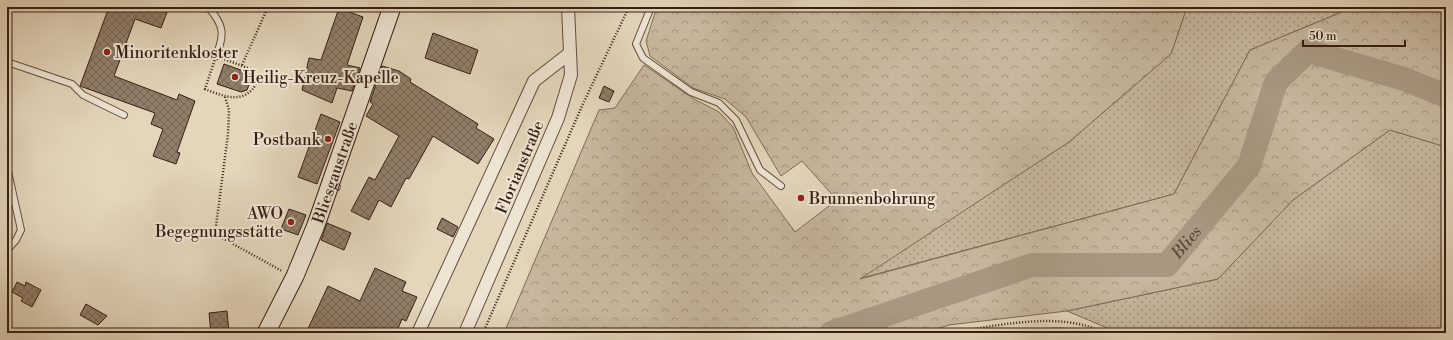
<svg xmlns="http://www.w3.org/2000/svg" width="1453" height="340" font-family="'Libre Bodoni',serif">
	<style>
		.grass { fill: url(#grass-dots); stroke: #7e6b58 }
		.forest { fill: url(#forest-crowns); stroke: #7e6b58 }
		.lines { fill: none; stroke-linecap: round; stroke-linejoin: round }
		.river { stroke: #a89882; stroke-width: 24 }
		.building { fill: url(#building-cross-hatch); stroke: #361f12 }
		.service-casing { stroke: #614d3c; stroke-width: 8 }
		.minor-casing { stroke: #614d3c; stroke-width: 14 }
		.secondary-casing { stroke: #361f12; stroke-width: 19 }
		.path { stroke: #361f12; stroke-width: 2.5; stroke-dasharray: 1 2; stroke-linecap: butt }
		.service { stroke: #ede4d3; stroke-width: 6 }
		.minor { stroke: #ede4d3; stroke-width: 12 }
		.secondary { stroke: #ede4d3; stroke-width: 17 }
		.poi-dot { fill: #8f2418; stroke: #ede4d3; stroke-width: 1.5 }
		.labels { text-anchor: middle; stroke-width: 4; stroke-linejoin: round; paint-order: stroke }
		.poi-label { font-size: 16px; fill: #361f12; stroke: #ede4d3; text-anchor: start }
		.street-label { font-size: 16px; fill: #361f12; stroke: #ede4d3 }
		.water-label { font-size: 17px; font-style: italic; fill: #5e4939; stroke: #ede4d3 }
	</style>
	<defs>
		<pattern id="grass-dots" width="8" height="8" patternUnits="userSpaceOnUse"><rect width="8" height="8" fill="#c6b79e"/><path d="M2 2h.1M6 6h.1" fill="none" stroke="#a2947f" stroke-width="1.8" stroke-linecap="round"/></pattern>
		<pattern id="forest-crowns" width="20" height="18" patternUnits="userSpaceOnUse"><rect width="20" height="18" fill="#c6b79e"/><path d="M2 6a3 3 0 1 1 6 0M12 15a3 3 0 1 1 6 0" fill="none" stroke="#a2947f"/></pattern>
		<pattern id="building-cross-hatch" width="8" height="8" patternUnits="userSpaceOnUse"><rect width="8" height="8" fill="#907e6a"/><path d="M0 0l8 8M0 8l8-8" fill="none" stroke="#766756"/></pattern>
	</defs>
	<rect width="100%" height="100%" fill="#e3d6bb"/>
	<filter id="stains"><feTurbulence type="fractalNoise" baseFrequency=".005" numOctaves="4"/><feColorMatrix values="0 0 0 0 .2 0 0 0 0 .09 0 0 0 0 .02 0 0 0 .5 -.17"/></filter>
	<radialGradient id="worn" r=".72"><stop offset=".6" stop-color="#630" stop-opacity="0"/><stop offset="1" stop-color="#630" stop-opacity=".3"/></radialGradient>
	<path class="grass" d="M 1187,7 L 1354,7 L 1250,50 L 1174,194 L 858,279 L 1069,142 L 1171,54 Z
		M 1390,130 L 1446,147 L 1446,333 L 1119,333 L 1067,311 L 1218,279 L 1293,200 Z
		M 1064,328 L 1080,333 L 993,333 L 1014,329 Z"/>
	<path class="forest" d="M 657,7 L 1187,7 L 1171,54 L 1069,142 L 860,279 L 1174,194 L 1250,50 L 1354,7 L 1446,7 L 1446,147 L 1390,130 L 1293,200 L 1218,279 L 1067,311 L 949,325 L 924,333 L 504,333 L 599,110 L 615,108 L 644,65 L 694,99 L 719,112 L 733,127 L 752,173 L 795,232 L 837,200 L 802,161 L 781,176 L 746,117 L 725,99 L 693,88 L 650,56 L 646,41 Z"/>
	<g class="lines">
		<path class="river" id="s1" d="M 831,333 L 1032,265 L 1167,265 L 1249,166 L 1276,82 L 1308,51 L 1404,79 L 1446,96"/>
	</g>
	<path class="building" d="M 109,7 L 169,7 L 161,28 L 135,19 L 114,76 L 177,100 L 179,94 L 195,101 L 177,152 L 180,153 L 176,164 L 153,156 L 163,129 L 151,124 L 155,113 L 80,86 Z
		M 339,8 L 363,17 L 347,65 L 360,68 L 352,91 L 337,88 L 332,103 L 302,90 L 309,58 L 321,60 Z
		M 433,33 L 478,50 L 470,74 L 425,58 Z
		M 224,64 L 249,73 L 251,80 L 247,90 L 241,92 L 217,84 Z
		M 382,66 L 399,71 L 411,79 L 410,82 L 478,124 L 476,128 L 494,139 L 478,164 L 433,136 L 409,179 L 406,178 L 391,207 L 379,200 L 369,220 L 351,211 L 369,177 L 375,180 L 399,136 L 366,116 L 373,104 L 370,102 Z
		M 604,86 L 614,91 L 609,102 L 599,98 Z
		M 321,114 L 340,122 L 317,184 L 298,177 Z
		M 289,209 L 306,215 L 298,235 L 281,229 Z
		M 442,218 L 458,227 L 453,237 L 437,229 Z
		M 327,223 L 351,233 L 344,250 L 321,240 Z
		M 375,268 L 406,282 L 402,291 L 417,297 L 406,321 L 402,319 L 396,333 L 306,333 L 328,286 L 360,301 Z
		M 17,282 L 25,286 L 26,282 L 41,290 L 32,307 L 21,301 L 23,298 L 12,292 Z
		M 86,304 L 107,316 L 98,325 L 80,315 Z
		M 227,311 L 229,333 L 211,333 L 209,313 Z"/>
	<g class="lines">
		<g class="service-casing">
			<path id="service" d="M 208,7 C 224,25 225,34 216,56
				M 651,7 L 636,44 L 643,58 L 691,92 L 719,103 L 736,120 L 760,170 L 781,186
				M 7,62 L 72,84 L 83,95 L 124,115
				M 7,167 L 21,230 L 16,240 L 7,250"/>
		</g>
		<g class="minor-casing">
			<path id="minor" d="M 418,333 L 534,81 L 570,53
				M 465,333 L 558,118 L 571,75 L 568,7"/>
		</g>
		<g class="secondary-casing">
			<g id="secondary">
				<path id="s2" d="M 266,333 L 295,276 L 316,225 L 392,7"/>
			</g>
		</g>
		<path class="path" d="M 216,56 L 253,70 L 257,82 C 246,105 224,97 205,89 Z
			M 242,65 L 268,7
			M 225,97 L 229,110 L 228,134 L 215,234 L 282,271
			M 483,333 L 582,106 L 629,7
			M 951,333 C 993,326 1064,310 1103,333"/>
		<use href="#service" class="service"/>
		<use href="#minor" class="minor"/>
		<use href="#secondary" class="secondary"/>
	</g>
	<g class="poi-dot">
		<circle cx="107" cy="52" r="4"/>
		<circle cx="235" cy="77" r="4"/>
		<circle cx="328" cy="139" r="4"/>
		<circle cx="801" cy="198" r="4"/>
		<circle cx="291" cy="222" r="4"/>
	</g>
	<g class="labels">
		<g class="poi-label">
			<text x="115" y="58">Minoritenkloster</text>
			<text x="243" y="83">Heilig-Kreuz-Kapelle</text>
			<text x="320" y="145" text-anchor="end">Postbank</text>
			<text x="809" y="204">Brunnenbohrung</text>
			<text x="283" y="219" text-anchor="end">AWO<tspan x="283" dy="18">Begegnungsstätte</tspan></text>
		</g>
		<g class="street-label">
			<text transform="translate(519 167) rotate(-67)" y="6">Florianstraße</text>
			<text dy="6" stroke="none"><textPath href="#s2" startOffset="175">Bliesgaustraße</textPath></text>
		</g>
		<g class="water-label">
			<text dy="6" stroke="none"><textPath href="#s1" startOffset="377">Blies</textPath></text>
		</g>
	</g>
	<rect width="1453" height="340" fill="none" stroke="#e3d6bb" stroke-width="24"/>
	<rect x="8" y="8" width="1437" height="324" fill="none" stroke="#361f12" stroke-width="2"/>
	<rect x="12" y="12" width="1429" height="316" fill="none" stroke="#361f12"/>
	<path d="M1303 40v6h102v-6" fill="none" stroke="#361f12" stroke-width="2"/>
	<text x="1309" y="40" font-size="12" fill="#361f12" stroke="#ede4d3" stroke-width="3" paint-order="stroke">50 m</text>
	<rect width="100%" height="100%" filter="url(#stains)"/>
	<rect width="100%" height="100%" fill="url(#worn)"/>
</svg>
